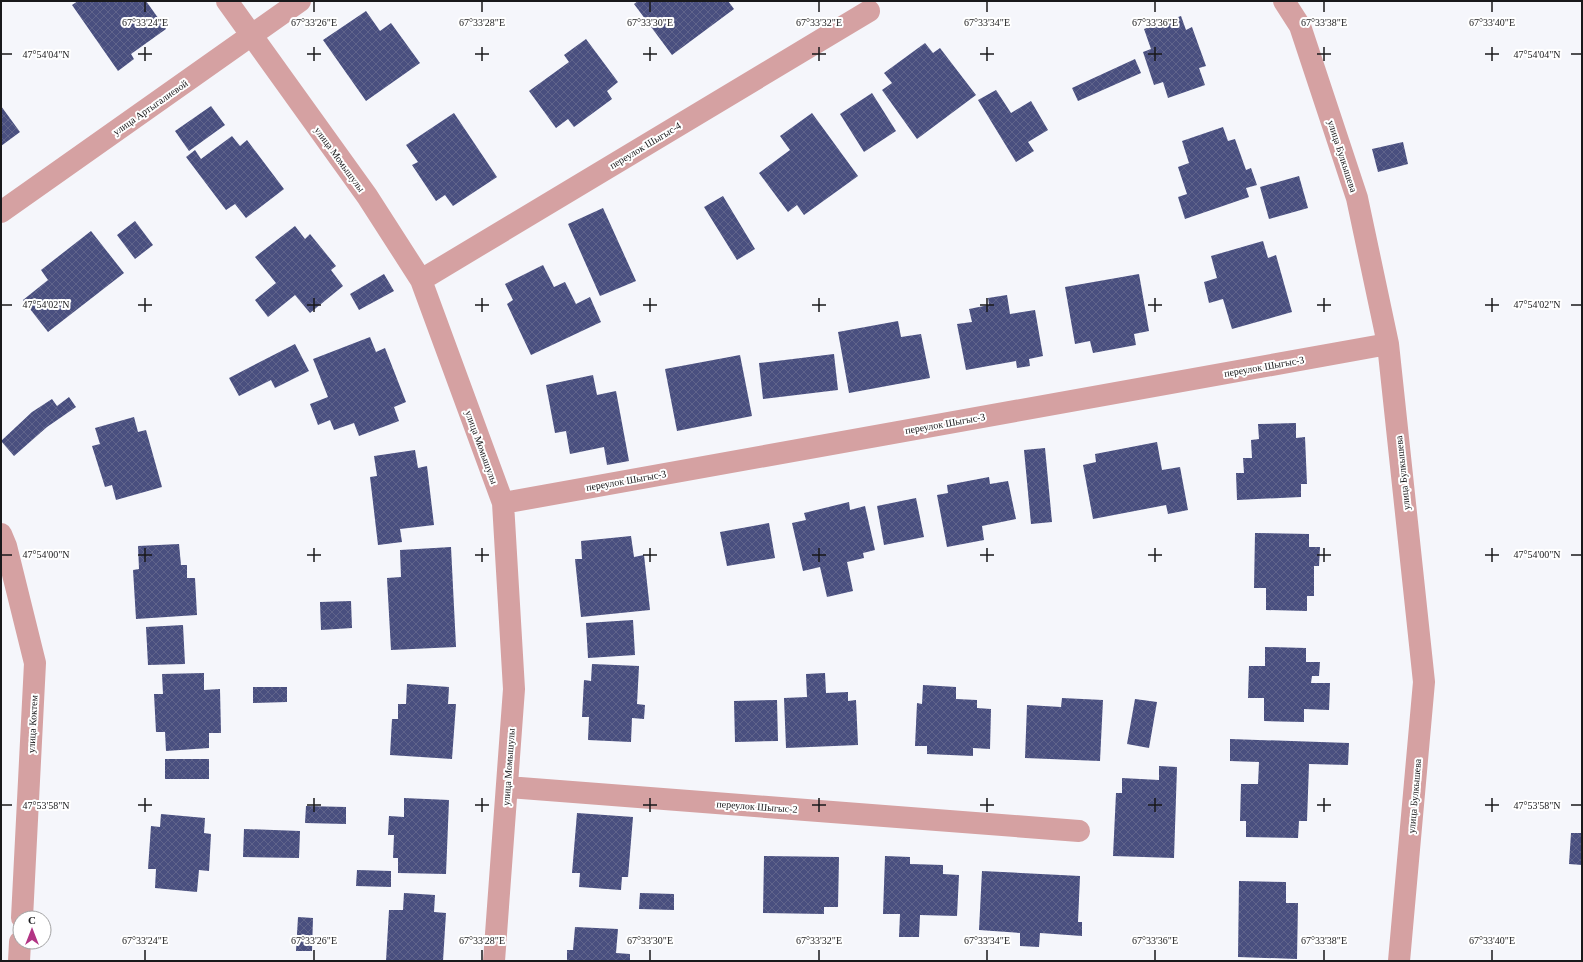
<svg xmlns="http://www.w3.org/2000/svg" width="1583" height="962" font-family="'Times New Roman',serif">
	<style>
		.building { fill: url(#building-cross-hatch) }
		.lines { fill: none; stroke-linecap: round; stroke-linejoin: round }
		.minor { stroke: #d5a1a2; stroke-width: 22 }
		.ticks { fill: none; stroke: #19191b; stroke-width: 1.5 }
		.labels { text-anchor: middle; stroke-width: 4; stroke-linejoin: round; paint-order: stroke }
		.street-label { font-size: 10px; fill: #19191b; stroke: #fff }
		.ticks-label { font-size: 10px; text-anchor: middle; fill: #19191b; stroke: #fff; stroke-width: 4; stroke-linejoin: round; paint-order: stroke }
	</style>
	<defs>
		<pattern id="building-cross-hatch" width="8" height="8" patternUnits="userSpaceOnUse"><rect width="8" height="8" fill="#494f7f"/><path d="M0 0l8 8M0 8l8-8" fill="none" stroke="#60648b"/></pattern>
	</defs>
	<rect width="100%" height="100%" fill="#f5f6fb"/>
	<path class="building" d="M 78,1 L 146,1 L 166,29 L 131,54 L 134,59 L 118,71 L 72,5 Z
		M 638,1 L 728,1 L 734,9 L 672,55 L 634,4 Z
		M 366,11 L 380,31 L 391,23 L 420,63 L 366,101 L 323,40 Z
		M 1181,16 L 1186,30 L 1192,27 L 1206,66 L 1199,68 L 1205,85 L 1168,98 L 1163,82 L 1154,85 L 1143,52 L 1151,49 L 1144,29 Z
		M 586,39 L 618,82 L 607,91 L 612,99 L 574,127 L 568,119 L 556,128 L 529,91 L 569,62 L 564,55 Z
		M 925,43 L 933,53 L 940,48 L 976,95 L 917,139 L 882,90 L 892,83 L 884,73 Z
		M 1135,59 L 1141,73 L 1078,101 L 1072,88 Z
		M 996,90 L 1011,113 L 1031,101 L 1048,130 L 1028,142 L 1034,151 L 1016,162 L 978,100 Z
		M 872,93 L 896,131 L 864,152 L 840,114 Z
		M 1,106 L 20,132 L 1,146 Z
		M 211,106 L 225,125 L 189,151 L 175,131 Z
		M 454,113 L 497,177 L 453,206 L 445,195 L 436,201 L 412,165 L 418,162 L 406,145 Z
		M 812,113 L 858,176 L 804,215 L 797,205 L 788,212 L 759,173 L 790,150 L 780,136 Z
		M 1223,127 L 1228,141 L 1235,139 L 1246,170 L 1251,168 L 1257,185 L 1246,188 L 1249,197 L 1185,219 L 1178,197 L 1187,194 L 1178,167 L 1189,163 L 1182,141 Z
		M 232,136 L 240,146 L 247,140 L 284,189 L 246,218 L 235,204 L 226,210 L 186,157 L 195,150 L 201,159 Z
		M 1403,142 L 1408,164 L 1378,172 L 1372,149 Z
		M 1299,176 L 1308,208 L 1269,219 L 1260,187 Z
		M 723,196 L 755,249 L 737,260 L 704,207 Z
		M 603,208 L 636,281 L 600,296 L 568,224 Z
		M 135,221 L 153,245 L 135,259 L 117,235 Z
		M 295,226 L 305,239 L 310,234 L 336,266 L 331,270 L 343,286 L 310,313 L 295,295 L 268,317 L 255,300 L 276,283 L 255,257 Z
		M 91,231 L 124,273 L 48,332 L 23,300 L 48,280 L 41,270 Z
		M 1263,241 L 1268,258 L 1276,255 L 1292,312 L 1232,329 L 1223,299 L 1209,303 L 1204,282 L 1217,278 L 1211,256 Z
		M 543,265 L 554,287 L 565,282 L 576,304 L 590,297 L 601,322 L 531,355 L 507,304 L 513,300 L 505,284 Z
		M 384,274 L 394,291 L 359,310 L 350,294 Z
		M 1139,274 L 1149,331 L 1134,334 L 1136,345 L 1093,353 L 1090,341 L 1075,344 L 1065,287 Z
		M 1007,295 L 1010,314 L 1035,310 L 1043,356 L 1029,359 L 1030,366 L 1017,368 L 1016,361 L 966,370 L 957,324 L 972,322 L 969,309 L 989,305 L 988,298 Z
		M 898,321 L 901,337 L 921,334 L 930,378 L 849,393 L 838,332 Z
		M 370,337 L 376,352 L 385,348 L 406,402 L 394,407 L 399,421 L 359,436 L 354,423 L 334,430 L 330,420 L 318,425 L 310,404 L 328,397 L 313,359 Z
		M 295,344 L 309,371 L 275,388 L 271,380 L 239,396 L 229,378 Z
		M 834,354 L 838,390 L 763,399 L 759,363 Z
		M 740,355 L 752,416 L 677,431 L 665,369 Z
		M 593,375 L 597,395 L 616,391 L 629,461 L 607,465 L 604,447 L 570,454 L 566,431 L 555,433 L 546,385 Z
		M 69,397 L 76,407 L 47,427 L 14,456 L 1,441 L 32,412 L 52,399 L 57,406 Z
		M 134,417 L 138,432 L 146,430 L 162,487 L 116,500 L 112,485 L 105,487 L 92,446 L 100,444 L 95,428 Z
		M 1296,423 L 1296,438 L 1305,437 L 1307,484 L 1301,484 L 1301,497 L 1237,500 L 1236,473 L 1244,473 L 1243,458 L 1252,458 L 1251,440 L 1259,439 L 1258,424 Z
		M 1157,442 L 1162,470 L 1180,467 L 1188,510 L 1168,514 L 1166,505 L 1093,519 L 1083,465 L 1096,462 L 1095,454 Z
		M 1045,448 L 1052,522 L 1031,524 L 1024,450 Z
		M 415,450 L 418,468 L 427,466 L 434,525 L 400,529 L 402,542 L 378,545 L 370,477 L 377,476 L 374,456 Z
		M 989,477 L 990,484 L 1008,481 L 1016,519 L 982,526 L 984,540 L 947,547 L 937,495 L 948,493 L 947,485 Z
		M 916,498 L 924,537 L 884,545 L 877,506 Z
		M 849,502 L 850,510 L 865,506 L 875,550 L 863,553 L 864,558 L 847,562 L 853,591 L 827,597 L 820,567 L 803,571 L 792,523 L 806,520 L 804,513 Z
		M 769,523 L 775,558 L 727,566 L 720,532 Z
		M 1255,533 L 1309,534 L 1309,547 L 1320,547 L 1319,566 L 1314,566 L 1314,596 L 1307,596 L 1307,611 L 1266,610 L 1266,588 L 1254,588 Z
		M 631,536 L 634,557 L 644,555 L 650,610 L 581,617 L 575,559 L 582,559 L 581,541 Z
		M 179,544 L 181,565 L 187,565 L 187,578 L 195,578 L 197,615 L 136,619 L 133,570 L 139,569 L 138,546 Z
		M 451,547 L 456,647 L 391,650 L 387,578 L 401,577 L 400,550 Z
		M 351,601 L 352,628 L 321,630 L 320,602 Z
		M 633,620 L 635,655 L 588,658 L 586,623 Z
		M 183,625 L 185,664 L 148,665 L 146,627 Z
		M 1265,647 L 1306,648 L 1306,662 L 1320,662 L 1319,676 L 1312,676 L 1311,683 L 1330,683 L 1329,710 L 1304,709 L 1304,722 L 1264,721 L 1264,698 L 1248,698 L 1249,666 L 1265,666 Z
		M 592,664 L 639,666 L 637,704 L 645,705 L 644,719 L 632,718 L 631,742 L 588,740 L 589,717 L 582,717 L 584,680 L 591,681 Z
		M 204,673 L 204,690 L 220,689 L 221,733 L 209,733 L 209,748 L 166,751 L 165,732 L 156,732 L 154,694 L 163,694 L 162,674 Z
		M 825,673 L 826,693 L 848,692 L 848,701 L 856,700 L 858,745 L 786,748 L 784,698 L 807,697 L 806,674 Z
		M 407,684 L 449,687 L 448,704 L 456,704 L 452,759 L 390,755 L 392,719 L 398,719 L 398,704 L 406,704 Z
		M 923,685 L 956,687 L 956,699 L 977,700 L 977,708 L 991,709 L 990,749 L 973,748 L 973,756 L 927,754 L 927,746 L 915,746 L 917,703 L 922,704 Z
		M 253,687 L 287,687 L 287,702 L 253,703 Z
		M 1062,698 L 1103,700 L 1100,761 L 1025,758 L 1027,705 L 1061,707 Z
		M 1135,699 L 1157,702 L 1149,748 L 1127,744 Z
		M 777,700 L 778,741 L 735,742 L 734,701 Z
		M 1230,739 L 1349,743 L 1348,765 L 1309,764 L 1307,821 L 1299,821 L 1298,838 L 1246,837 L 1246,821 L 1240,821 L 1241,784 L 1258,784 L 1259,762 L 1230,761 Z
		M 165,759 L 209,759 L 209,779 L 165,779 Z
		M 1159,766 L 1177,767 L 1174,858 L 1113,856 L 1116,793 L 1122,793 L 1122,778 L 1159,780 Z
		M 404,798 L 449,800 L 446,874 L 398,873 L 398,858 L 393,858 L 394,835 L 388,835 L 389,816 L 404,817 Z
		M 306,806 L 346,807 L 346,824 L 305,823 Z
		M 577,813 L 633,817 L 628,877 L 622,877 L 621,890 L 579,887 L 580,873 L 572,873 Z
		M 161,814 L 205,818 L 204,833 L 211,834 L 209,871 L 199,870 L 197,892 L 155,888 L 156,869 L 148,869 L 151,826 L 160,827 Z
		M 244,829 L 300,831 L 299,858 L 243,857 Z
		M 1571,833 L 1582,833 L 1582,865 L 1569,864 Z
		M 764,856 L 839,857 L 838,907 L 824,907 L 824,914 L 763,913 Z
		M 885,856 L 910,857 L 910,864 L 943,865 L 943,874 L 959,875 L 957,916 L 920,915 L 919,937 L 899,937 L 900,914 L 883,914 Z
		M 357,870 L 391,871 L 391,887 L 356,886 Z
		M 982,871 L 1080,876 L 1078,922 L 1082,922 L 1082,936 L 1040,933 L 1039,947 L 1020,946 L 1020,933 L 979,930 Z
		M 1239,881 L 1286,882 L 1286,903 L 1298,903 L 1297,959 L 1238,957 Z
		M 404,893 L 435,895 L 434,912 L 446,913 L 443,961 L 386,961 L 389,910 L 403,910 Z
		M 640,893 L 674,894 L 674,910 L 639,909 Z
		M 298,917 L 313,918 L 312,951 L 296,951 Z
		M 575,927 L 618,929 L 616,953 L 630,954 L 630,961 L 567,961 L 567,950 L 573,950 Z"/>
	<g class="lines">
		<path class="minor" d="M 227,1 L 367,196 L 421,280 L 503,503 L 514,689 L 494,961
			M 1284,1 L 1300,26 L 1357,198 L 1388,344 L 1424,682 L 1399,961
			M 1,212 L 300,1
			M 421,280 L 869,11
			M 503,503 L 1388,344
			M 1,534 L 6,546 L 35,663 L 22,918
			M 507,787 L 1079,831
			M 19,961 L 20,942"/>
	</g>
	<path class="ticks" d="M 145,2 L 145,12M 314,2 L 314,12M 482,2 L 482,12M 650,2 L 650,12M 819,2 L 819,12M 987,2 L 987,12M 1155,2 L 1155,12M 1324,2 L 1324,12M 1492,2 L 1492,12M 145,47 L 145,61M 314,47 L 314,61M 482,47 L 482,61M 650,47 L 650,61M 819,47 L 819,61M 987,47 L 987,61M 1155,47 L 1155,61M 1324,47 L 1324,61M 1492,47 L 1492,61M 2,54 L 12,54M 138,54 L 152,54M 307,54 L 321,54M 475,54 L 489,54M 643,54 L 657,54M 812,54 L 826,54M 980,54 L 994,54M 1148,54 L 1162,54M 1317,54 L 1331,54M 1485,54 L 1499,54M 1571,54 L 1581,54M 145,298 L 145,312M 314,298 L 314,312M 482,298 L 482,312M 650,298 L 650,312M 819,298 L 819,312M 987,298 L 987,312M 1155,298 L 1155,312M 1324,298 L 1324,312M 1492,298 L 1492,312M 2,305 L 12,305M 138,305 L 152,305M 307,305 L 321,305M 475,305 L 489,305M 643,305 L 657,305M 812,305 L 826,305M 980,305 L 994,305M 1148,305 L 1162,305M 1317,305 L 1331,305M 1485,305 L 1499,305M 1571,305 L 1581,305M 145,548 L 145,562M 314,548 L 314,562M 482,548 L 482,562M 650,548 L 650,562M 819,548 L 819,562M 987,548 L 987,562M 1155,548 L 1155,562M 1324,548 L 1324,562M 1492,548 L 1492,562M 2,555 L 12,555M 138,555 L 152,555M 307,555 L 321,555M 475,555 L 489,555M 643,555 L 657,555M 812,555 L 826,555M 980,555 L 994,555M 1148,555 L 1162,555M 1317,555 L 1331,555M 1485,555 L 1499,555M 1571,555 L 1581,555M 145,798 L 145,812M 314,798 L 314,812M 482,798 L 482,812M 650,798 L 650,812M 819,798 L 819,812M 987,798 L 987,812M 1155,798 L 1155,812M 1324,798 L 1324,812M 1492,798 L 1492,812M 2,805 L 12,805M 138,805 L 152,805M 307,805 L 321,805M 475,805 L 489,805M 643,805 L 657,805M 812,805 L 826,805M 980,805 L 994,805M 1148,805 L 1162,805M 1317,805 L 1331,805M 1485,805 L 1499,805M 1571,805 L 1581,805M 145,950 L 145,960M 314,950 L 314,960M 482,950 L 482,960M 650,950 L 650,960M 819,950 L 819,960M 987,950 L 987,960M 1155,950 L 1155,960M 1324,950 L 1324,960M 1492,950 L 1492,960"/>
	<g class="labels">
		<g class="street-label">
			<text transform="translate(150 107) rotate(-35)" y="4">улица Артыгалиевой</text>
			<text transform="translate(645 145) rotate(-31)" y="4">переулок Шыгыс-4</text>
			<text transform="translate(1343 156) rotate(72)" y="4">улица Булкышева</text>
			<text transform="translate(340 159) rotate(54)" y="4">улица Момышулы</text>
			<text transform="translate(1264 366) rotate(-10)" y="4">переулок Шыгыс-3</text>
			<text transform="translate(945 423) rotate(-10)" y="4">переулок Шыгыс-3</text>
			<text transform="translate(482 447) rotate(70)" y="4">улица Момышулы</text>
			<text transform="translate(1402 473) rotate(-96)" y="4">улица Булкышева</text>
			<text transform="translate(626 480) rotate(-10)" y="4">переулок Шыгыс-3</text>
			<text transform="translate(32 724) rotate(-87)" y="4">улица Коктем</text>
			<text transform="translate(508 767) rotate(-86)" y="4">улица Момышулы</text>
			<text transform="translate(1414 796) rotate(-85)" y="4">улица Булкышева</text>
			<text transform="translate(757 806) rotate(4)" y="4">переулок Шыгыс-2</text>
		</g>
	</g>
	<g class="ticks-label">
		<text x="145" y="26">67°33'24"E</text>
		<text x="314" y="26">67°33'26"E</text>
		<text x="482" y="26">67°33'28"E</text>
		<text x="650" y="26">67°33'30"E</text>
		<text x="819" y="26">67°33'32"E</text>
		<text x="987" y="26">67°33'34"E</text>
		<text x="1155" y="26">67°33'36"E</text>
		<text x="1324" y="26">67°33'38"E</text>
		<text x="1492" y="26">67°33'40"E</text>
		<text x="46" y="58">47°54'04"N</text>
		<text x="1537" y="58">47°54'04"N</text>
		<text x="46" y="308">47°54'02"N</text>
		<text x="1537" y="308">47°54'02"N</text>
		<text x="46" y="558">47°54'00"N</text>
		<text x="1537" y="558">47°54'00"N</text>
		<text x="46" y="809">47°53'58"N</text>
		<text x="1537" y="809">47°53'58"N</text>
		<text x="145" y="944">67°33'24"E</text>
		<text x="314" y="944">67°33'26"E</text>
		<text x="482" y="944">67°33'28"E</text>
		<text x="650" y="944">67°33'30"E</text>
		<text x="819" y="944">67°33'32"E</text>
		<text x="987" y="944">67°33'34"E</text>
		<text x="1155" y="944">67°33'36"E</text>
		<text x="1324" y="944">67°33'38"E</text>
		<text x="1492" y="944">67°33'40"E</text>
	</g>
	<rect width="1583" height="962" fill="none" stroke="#19191b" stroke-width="4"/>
	<g transform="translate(32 930)"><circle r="19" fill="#ffffff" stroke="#a3a3a4"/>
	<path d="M0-3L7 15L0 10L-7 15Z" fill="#b23484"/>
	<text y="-6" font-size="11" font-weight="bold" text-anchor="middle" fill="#19191b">С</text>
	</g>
</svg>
